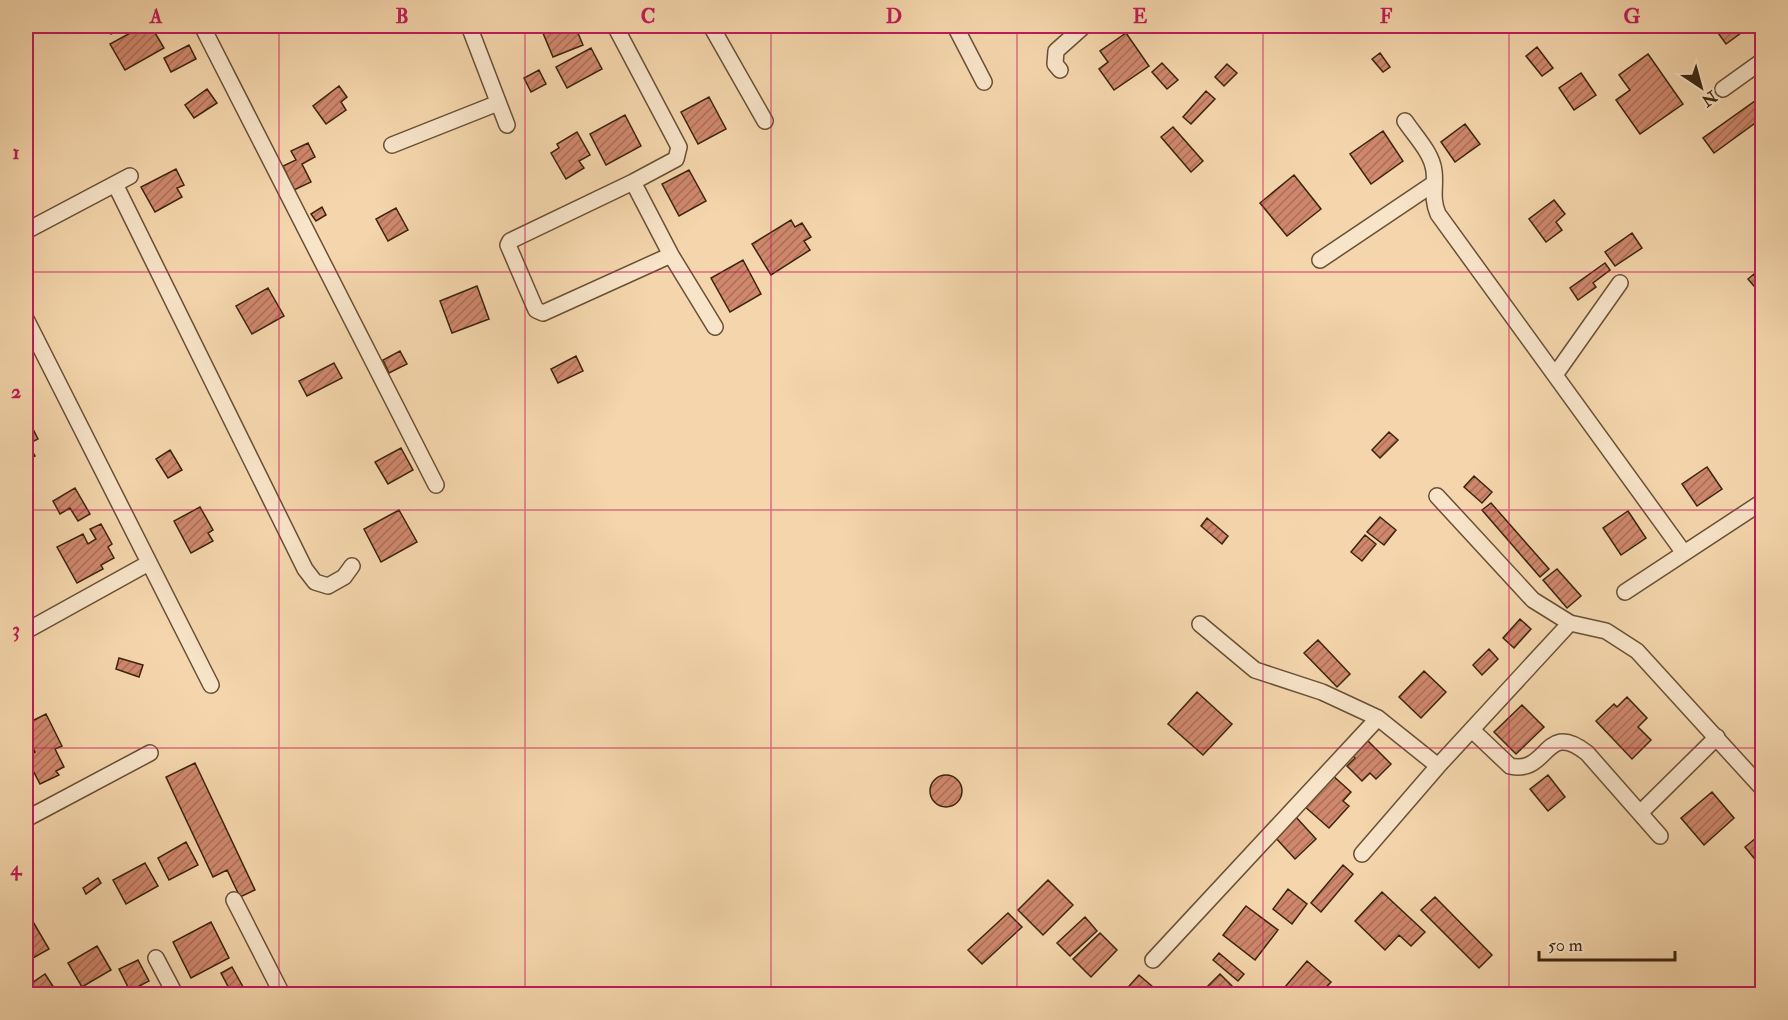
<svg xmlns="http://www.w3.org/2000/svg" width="1788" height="1020" font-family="'IM FELL Double Pica',serif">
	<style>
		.building { fill: url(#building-hatch); stroke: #3a240d; stroke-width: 1.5 }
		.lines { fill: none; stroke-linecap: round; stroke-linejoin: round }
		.minor-casing { stroke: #695035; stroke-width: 18 }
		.minor { stroke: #f8e4c9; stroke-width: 15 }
		.grid { fill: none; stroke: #c2185b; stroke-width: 1.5; stroke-opacity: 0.55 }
		.neatline { fill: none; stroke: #c2185b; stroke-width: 2 }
		.grid-label { font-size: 20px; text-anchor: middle; font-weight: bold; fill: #c2185b }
	</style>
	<defs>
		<pattern id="building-hatch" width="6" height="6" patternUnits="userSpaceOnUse" patternTransform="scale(1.5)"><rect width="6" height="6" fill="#d0886d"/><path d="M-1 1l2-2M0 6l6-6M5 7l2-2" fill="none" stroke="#aa6f58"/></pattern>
	</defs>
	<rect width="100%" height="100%" fill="#f5d6ac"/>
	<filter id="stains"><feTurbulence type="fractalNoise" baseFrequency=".00333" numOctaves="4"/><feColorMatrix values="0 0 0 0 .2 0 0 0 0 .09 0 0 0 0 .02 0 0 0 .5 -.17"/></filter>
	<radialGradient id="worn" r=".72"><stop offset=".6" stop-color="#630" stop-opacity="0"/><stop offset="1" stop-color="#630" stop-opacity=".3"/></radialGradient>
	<path class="building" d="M 106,26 L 127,26 L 111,34 Z
		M 143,26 L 151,26 L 164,48 L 125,70 L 110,44 Z
		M 540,26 L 575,26 L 583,45 L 553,57 Z
		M 1713,26 L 1742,26 L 1745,30 L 1726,44 Z
		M 1126,33 L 1149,66 L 1114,90 L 1099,69 L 1108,62 L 1100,51 Z
		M 189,45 L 196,59 L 171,72 L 164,58 Z
		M 1537,47 L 1553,68 L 1542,76 L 1526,56 Z
		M 591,48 L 602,69 L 567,88 L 556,67 Z
		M 1380,53 L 1390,67 L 1383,72 L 1372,59 Z
		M 1648,54 L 1683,104 L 1640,134 L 1616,100 L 1630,90 L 1619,75 Z
		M 1162,63 L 1178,80 L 1167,89 L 1152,72 Z
		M 1227,64 L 1237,73 L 1224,86 L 1215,77 Z
		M 539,70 L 546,84 L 531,92 L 524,78 Z
		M 1581,73 L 1596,95 L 1574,110 L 1559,88 Z
		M 339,86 L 347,97 L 341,102 L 346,110 L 326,124 L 313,106 Z
		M 207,89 L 217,103 L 194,118 L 185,105 Z
		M 1206,91 L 1215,99 L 1191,124 L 1183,117 Z
		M 1762,96 L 1762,118 L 1714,153 L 1703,138 Z
		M 709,97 L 726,129 L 698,144 L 681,112 Z
		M 625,115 L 641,146 L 606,165 L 590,134 Z
		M 1465,124 L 1480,144 L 1455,162 L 1441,142 Z
		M 1173,127 L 1203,161 L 1191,172 L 1161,137 Z
		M 1383,131 L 1403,161 L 1371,184 L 1350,154 Z
		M 577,132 L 590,155 L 579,161 L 584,168 L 566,179 L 551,153 L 559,148 L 557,144 Z
		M 308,143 L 315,157 L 302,164 L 311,182 L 294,190 L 283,166 L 296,160 L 291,151 Z
		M 176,169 L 184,185 L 177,188 L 182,197 L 155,212 L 141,187 Z
		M 689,170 L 706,201 L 679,216 L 662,184 Z
		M 1294,175 L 1321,209 L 1287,236 L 1260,203 Z
		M 1554,200 L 1565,214 L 1556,222 L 1562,230 L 1546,242 L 1529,219 Z
		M 322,207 L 326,215 L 316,221 L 311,214 Z
		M 396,208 L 408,230 L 388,241 L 376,219 Z
		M 791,220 L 795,227 L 802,223 L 811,237 L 804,241 L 810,250 L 771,275 L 752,244 Z
		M 1632,233 L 1642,248 L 1615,266 L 1605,252 Z
		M 743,260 L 761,294 L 730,312 L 711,278 Z
		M 1605,263 L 1610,270 L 1593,283 L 1596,287 L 1578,300 L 1570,288 Z
		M 1754,274 L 1762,285 L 1762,289 L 1759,292 L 1748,279 Z
		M 477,286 L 489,319 L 452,333 L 440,301 Z
		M 268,288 L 284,316 L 252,334 L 236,306 Z
		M 400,351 L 407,364 L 389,373 L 383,360 Z
		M 576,356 L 583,371 L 558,383 L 551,369 Z
		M 334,363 L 342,378 L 307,396 L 299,381 Z
		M 33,429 L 38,439 L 28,444 L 35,456 L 26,461 L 26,433 Z
		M 1389,432 L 1398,440 L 1380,458 L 1372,450 Z
		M 401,448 L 413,470 L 388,484 L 375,462 Z
		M 170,450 L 182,470 L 168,478 L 156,459 Z
		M 1707,467 L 1722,489 L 1697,506 L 1682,484 Z
		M 1474,476 L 1492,492 L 1482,503 L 1464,487 Z
		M 75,488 L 90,514 L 78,521 L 70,508 L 60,514 L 53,501 Z
		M 1491,503 L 1549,569 L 1540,577 L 1482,510 Z
		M 200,507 L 213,530 L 208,533 L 213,541 L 191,553 L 174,521 Z
		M 399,510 L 417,542 L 381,562 L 364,529 Z
		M 1628,511 L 1646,538 L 1621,555 L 1603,528 Z
		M 1380,517 L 1396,530 L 1384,545 L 1367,532 Z
		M 1207,518 L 1228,536 L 1222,544 L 1201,526 Z
		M 101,524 L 112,544 L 108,547 L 114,558 L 101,565 L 103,569 L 77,583 L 57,547 L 83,534 L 88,544 L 96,539 L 90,529 Z
		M 1365,535 L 1376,544 L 1362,561 L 1351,552 Z
		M 1557,569 L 1581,596 L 1567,608 L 1543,580 Z
		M 1520,619 L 1531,629 L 1514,648 L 1503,638 Z
		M 1318,640 L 1350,674 L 1337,687 L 1304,653 Z
		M 1489,649 L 1498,659 L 1482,675 L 1473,665 Z
		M 119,658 L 143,665 L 139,677 L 116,669 Z
		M 1424,671 L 1446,692 L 1421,718 L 1399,697 Z
		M 1197,692 L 1232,724 L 1203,755 L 1168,724 Z
		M 1627,697 L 1647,718 L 1638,727 L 1651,740 L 1632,759 L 1596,721 L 1614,704 L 1617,707 Z
		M 1522,705 L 1544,727 L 1516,754 L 1494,732 Z
		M 46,714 L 62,746 L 55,749 L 64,767 L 56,771 L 59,775 L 40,784 L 26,757 L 35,752 L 30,743 L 26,745 L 26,724 Z
		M 1367,740 L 1391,764 L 1376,779 L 1370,773 L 1362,781 L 1347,766 L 1355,758 L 1352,755 Z
		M 195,763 L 255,890 L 240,897 L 227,870 L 213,877 L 166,777 Z
		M 1331,774 L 1351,792 L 1343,801 L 1349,806 L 1329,828 L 1303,805 Z
		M 1548,775 L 1565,797 L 1548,811 L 1530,789 Z
		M930 791a16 16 0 1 1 32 0a16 16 0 1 1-32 0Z
		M 1712,792 L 1734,818 L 1704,845 L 1681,818 Z
		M 1295,816 L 1316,839 L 1295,859 L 1274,836 Z
		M 1762,833 L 1762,868 L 1745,847 Z
		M 186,842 L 198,865 L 169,880 L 158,858 Z
		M 145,863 L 158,886 L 126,904 L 113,880 Z
		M 1343,865 L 1353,874 L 1321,912 L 1311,903 Z
		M 98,878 L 101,883 L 86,894 L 83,888 Z
		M 1048,880 L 1073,905 L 1043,935 L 1018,910 Z
		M 1288,889 L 1307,904 L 1292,924 L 1273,909 Z
		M 1382,892 L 1425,932 L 1411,946 L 1399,935 L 1385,950 L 1355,921 Z
		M 1435,897 L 1492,955 L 1479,968 L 1421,910 Z
		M 1246,906 L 1278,930 L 1255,960 L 1223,935 Z
		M 1008,913 L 1022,927 L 982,964 L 968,950 Z
		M 1085,917 L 1097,931 L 1070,956 L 1057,943 Z
		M 32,920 L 49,949 L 26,962 L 26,924 Z
		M 211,922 L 229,958 L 191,978 L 173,942 Z
		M 1100,933 L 1117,950 L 1091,977 L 1073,959 Z
		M 97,946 L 111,970 L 82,987 L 68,963 Z
		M 1219,953 L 1244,974 L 1238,981 L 1213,960 Z
		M 138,960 L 149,981 L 130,991 L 119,969 Z
		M 1307,961 L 1331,982 L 1320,994 L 1279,994 Z
		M 232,967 L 247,994 L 232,994 L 221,973 Z
		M 45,974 L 58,994 L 26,994 L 26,987 Z
		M 1220,974 L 1238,992 L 1236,994 L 1207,994 L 1203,991 Z
		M 1139,975 L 1153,987 L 1146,994 L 1122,994 Z"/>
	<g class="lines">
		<g class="minor-casing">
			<path id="minor" d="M 202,26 L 436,485
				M 469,26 L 507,125
				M 615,26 L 679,147 L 676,159 L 633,182 L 671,255 L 715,327
				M 711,26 L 765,121
				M 955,26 L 984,82
				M 1060,70 L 1055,64 L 1056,51 L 1084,26
				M 1723,89 L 1762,61
				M 1405,121 C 1415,136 1432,153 1434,171 C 1436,187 1431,198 1438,214 L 1684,553
				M 392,145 L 498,103
				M 633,182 L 510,241 L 508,245 L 536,310 L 543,313 L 671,255
				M 115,184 L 305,569 L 315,582 L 328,586 L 344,577 L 352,566
				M 26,231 L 130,176
				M 1320,260 L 1433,184
				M 26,319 L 211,685
				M 1555,375 L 1620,283
				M 1437,496 L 1533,600 L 1570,623 L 1606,631 L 1637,651 L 1762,788
				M 1625,592 L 1762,502
				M 1200,624 L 1255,670 L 1322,692 L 1378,718 L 1438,766
				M 26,631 L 147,564
				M 1472,730 L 1510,766 C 1549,775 1544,719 1587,753 L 1660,836
				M 1641,812 L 1717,737
				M 26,819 L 150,753
				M 1362,854 L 1438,766 L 1570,623
				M 234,900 L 282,994
				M 156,958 L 175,994
				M 1153,960 L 1378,718"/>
		</g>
		<use href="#minor" class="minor"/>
	</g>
	<path class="grid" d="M 279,26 L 279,994M 525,26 L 525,994M 771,26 L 771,994M 1017,26 L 1017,994M 1263,26 L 1263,994M 1509,26 L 1509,994M 26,272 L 1762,272M 26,510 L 1762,510M 26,748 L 1762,748"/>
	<rect width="1788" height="1020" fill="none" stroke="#f5d6ac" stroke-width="66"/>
	<g transform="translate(1701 87) rotate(144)" stroke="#f8e4c9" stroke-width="4.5" paint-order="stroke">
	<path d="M0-4.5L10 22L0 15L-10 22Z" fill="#3a240d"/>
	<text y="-9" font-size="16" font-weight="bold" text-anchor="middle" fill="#3a240d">N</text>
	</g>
	<path d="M1539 951v9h136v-9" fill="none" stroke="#3a240d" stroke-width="3"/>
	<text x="1548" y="951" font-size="18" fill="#3a240d" stroke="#f8e4c9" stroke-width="4.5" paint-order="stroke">50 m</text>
	<rect x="33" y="33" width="1722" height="954" class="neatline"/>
	<g class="grid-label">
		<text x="156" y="23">A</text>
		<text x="402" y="23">B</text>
		<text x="648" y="23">C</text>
		<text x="894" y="23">D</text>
		<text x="1140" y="23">E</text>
		<text x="1386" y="23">F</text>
		<text x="1632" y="23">G</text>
		<text x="16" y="159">1</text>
		<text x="16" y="398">2</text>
		<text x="16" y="636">3</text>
		<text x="16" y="875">4</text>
	</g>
	<rect width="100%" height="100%" filter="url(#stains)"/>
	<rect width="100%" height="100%" fill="url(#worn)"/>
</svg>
